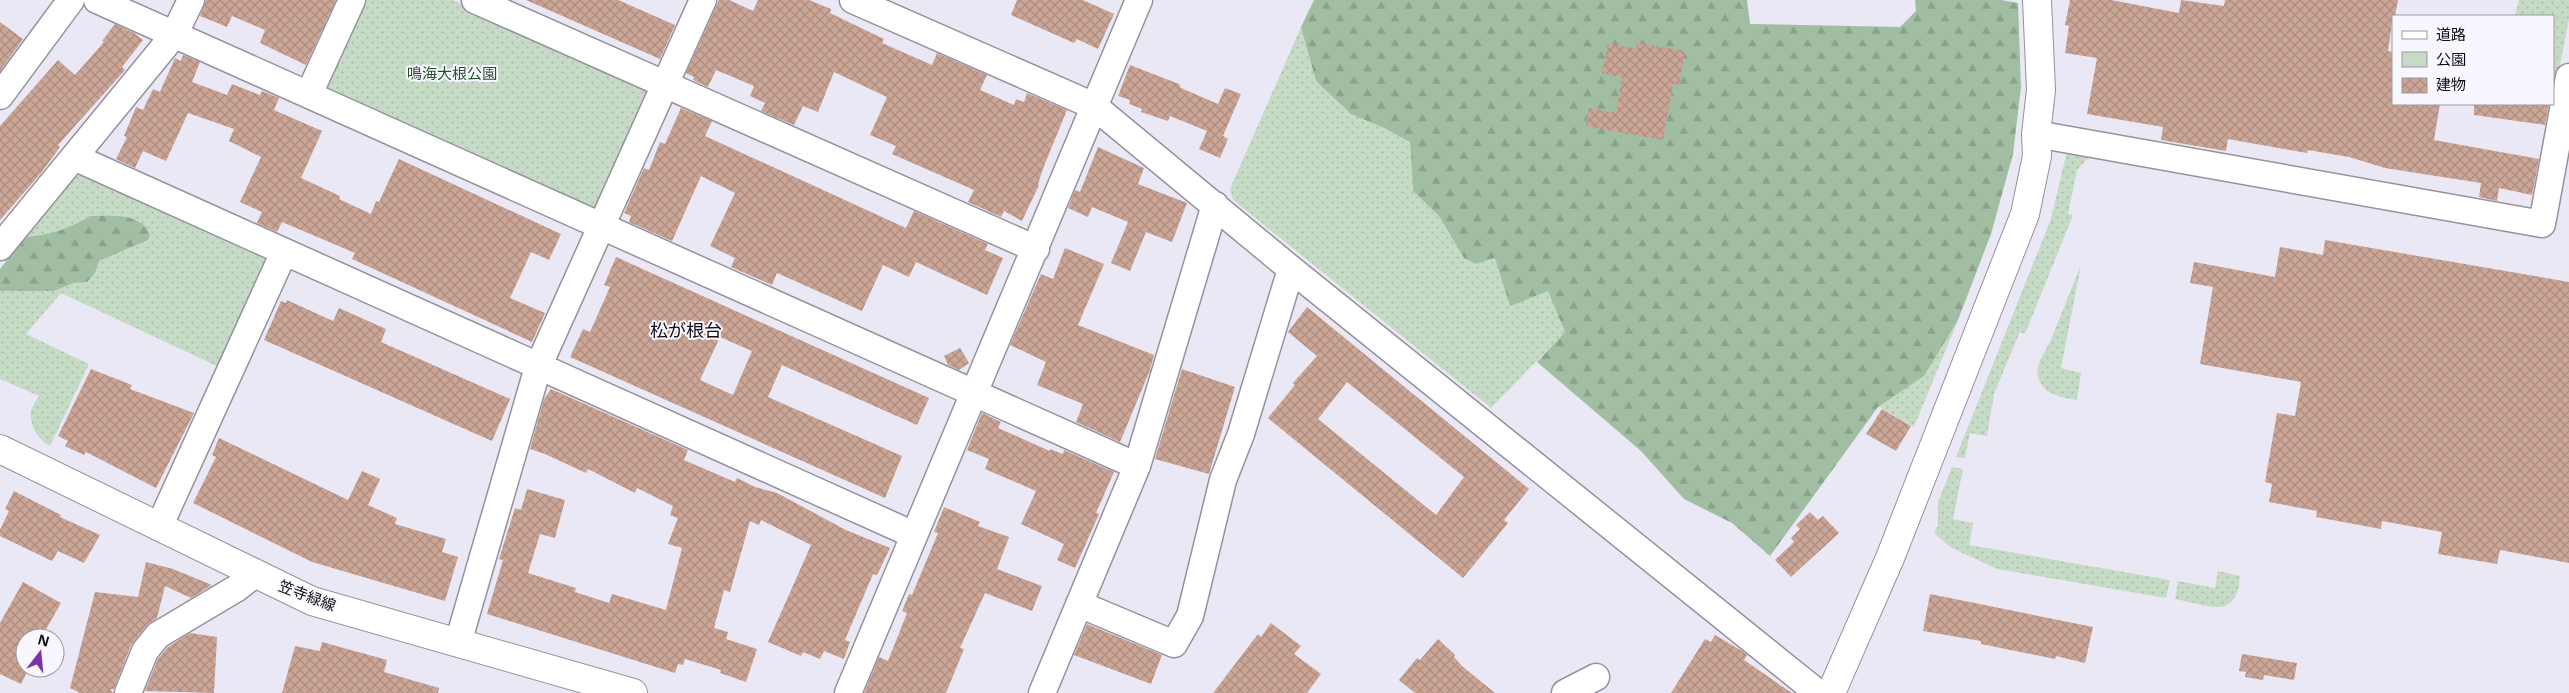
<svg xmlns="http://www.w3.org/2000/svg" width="2569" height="693" font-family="'Open Sans','Noto Sans JP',sans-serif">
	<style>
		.green { fill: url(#green-dots) }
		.forest { fill: url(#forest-firs) }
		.building { fill: url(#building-cross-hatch); fill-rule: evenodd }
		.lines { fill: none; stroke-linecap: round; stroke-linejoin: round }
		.minor-casing { stroke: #95929e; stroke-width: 29 }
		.tertiary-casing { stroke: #95929e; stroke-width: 30 }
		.minor { stroke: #fff; stroke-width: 26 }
		.tertiary { stroke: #fff; stroke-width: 28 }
		.labels { text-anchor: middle; stroke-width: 4; stroke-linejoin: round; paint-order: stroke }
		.park-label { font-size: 15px; fill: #25502a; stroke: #f8f6fe }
		.street-label { font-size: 15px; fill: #100e13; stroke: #f8f6fe }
		.quarter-label { font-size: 18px; fill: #100e13; stroke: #f8f6fe }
	</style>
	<defs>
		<pattern id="green-dots" width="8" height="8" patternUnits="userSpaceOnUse" patternTransform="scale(1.25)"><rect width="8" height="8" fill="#c6dbc6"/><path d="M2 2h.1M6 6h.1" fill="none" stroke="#a9bba9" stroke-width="1.8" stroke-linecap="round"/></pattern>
		<pattern id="forest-firs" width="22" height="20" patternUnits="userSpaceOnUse" patternTransform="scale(1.25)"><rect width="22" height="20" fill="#a1bda2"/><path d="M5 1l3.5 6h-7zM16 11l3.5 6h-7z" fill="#8aa18b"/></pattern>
		<pattern id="building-cross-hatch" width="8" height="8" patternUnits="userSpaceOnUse" patternTransform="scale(1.25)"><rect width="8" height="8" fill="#cba596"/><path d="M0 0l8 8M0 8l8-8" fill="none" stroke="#ad8d80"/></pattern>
	</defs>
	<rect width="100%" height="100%" fill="#ebe8f5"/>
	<path class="green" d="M 359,0 L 453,0 L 646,86 L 649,96 L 601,204 L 589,210 L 327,92 L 323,81 Z
		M 2519,0 L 2569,0 L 2569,19 L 2558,75 L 2553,73 L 2553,16 L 2515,16 Z
		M 1301,27 L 1316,81 L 1382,127 L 1410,142 L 1413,191 L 1439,216 L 1464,258 L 1476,264 L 1495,258 L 1548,290 L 1565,332 L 1491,408 L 1233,200 L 1230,189 Z
		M 2067,151 L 2091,155 L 2077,170 L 2068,214 L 2073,215 L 2025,334 L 2020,332 L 1994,394 L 1987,436 L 1970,433 L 1965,458 L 1956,457 L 2051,219 Z
		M 85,173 L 263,254 L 267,264 L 221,368 L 61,293 L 26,334 L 89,364 L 50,446 C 38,440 29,425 31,411 C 32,406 37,400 39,396 L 0,379 L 0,291 L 54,291 L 74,283 L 87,282 L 95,273 L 99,261 L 148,240 L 140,221 L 90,216 L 71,228 L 46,235 L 25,237 L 74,178 Z
		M 2081,265 L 2061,368 L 2081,373 L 2077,400 L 2060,397 L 2047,391 L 2040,383 L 2037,372 L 2040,360 L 2050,342 Z
		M 1958,320 L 1914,427 L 1878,406 L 1924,376 Z
		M 1952,467 L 1963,469 L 1953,519 L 1973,523 L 1969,545 L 2170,580 L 2166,598 L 1997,569 L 1950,547 L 1934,533 L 1938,526 L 1938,502 Z
		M 2218,571 L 2240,576 C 2237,622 2208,605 2175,599 L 2178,581 L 2215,588 Z"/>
	<path class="forest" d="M 1314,0 L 1747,0 L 1750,24 L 1900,27 L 1916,11 L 1915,0 L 2001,0 L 2018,3 L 2021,87 L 2013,154 L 1991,234 L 1958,320 L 1924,376 L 1878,407 L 1770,556 L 1732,523 L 1684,499 L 1641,451 L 1537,362 L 1565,332 L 1548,291 L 1510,306 L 1495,258 L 1476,264 L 1464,258 L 1439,216 L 1413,191 L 1410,142 L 1382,127 L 1351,114 L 1316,81 L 1301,27 Z
		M 90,216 C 110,216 142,212 150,235 L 148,240 L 99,261 L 95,273 L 87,282 L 74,283 L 54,291 L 0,291 L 0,269 L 25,237 C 50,235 69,229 90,216 Z"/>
	<path class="building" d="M 206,0 L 336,0 L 306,65 L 260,43 L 265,30 L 232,16 L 227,27 L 200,16 Z
		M 526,0 L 618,0 L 675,25 L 660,59 Z
		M 719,0 L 729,0 L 753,11 L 758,0 L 809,0 L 831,9 L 830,13 L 884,39 L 882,43 L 932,65 L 937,53 L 987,75 L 980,90 L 1014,105 L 1016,99 L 1024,102 L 1027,93 L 1067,110 L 1044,166 L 1038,184 L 1039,185 L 1022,221 L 1004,211 L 1001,217 L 968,202 L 974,190 L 892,154 L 896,146 L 870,135 L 887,97 L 834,72 L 818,112 L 803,106 L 794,125 L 761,111 L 765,103 L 750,96 L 754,86 L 716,70 L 708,87 L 693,80 L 694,77 L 686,73 Z
		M 1017,0 L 1083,0 L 1114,14 L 1098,49 L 1077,39 L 1074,43 L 1011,15 Z
		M 2070,0 L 2111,0 L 2179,13 L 2181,0 L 2224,6 L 2225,0 L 2398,0 L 2395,16 L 2393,16 L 2388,51 L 2393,52 L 2393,104 L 2440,104 L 2434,140 L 2539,159 L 2532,195 L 2499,188 L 2497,201 L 2479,197 L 2481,183 L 2385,168 L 2349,157 L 2308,150 L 2307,153 L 2228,139 L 2226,151 L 2161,140 L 2163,127 L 2087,114 L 2097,58 L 2065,53 L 2069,26 L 2065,25 Z
		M 0,22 L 23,39 L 0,71 Z
		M 115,24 L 134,33 L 143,40 L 122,67 L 125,70 L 58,145 L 60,147 L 41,173 L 0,220 L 0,126 L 58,60 L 75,75 L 104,42 L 102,41 Z
		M 1608,43 L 1636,49 L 1637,43 L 1685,51 L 1679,85 L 1673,84 L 1663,140 L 1586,126 L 1589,108 L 1616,113 L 1622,77 L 1602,73 Z
		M 183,55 L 200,62 L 192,82 L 227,95 L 232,84 L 260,95 L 262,91 L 279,98 L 274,110 L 322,131 L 301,178 L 340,196 L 339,199 L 371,214 L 376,201 L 379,202 L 399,159 L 561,234 L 549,260 L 531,252 L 510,298 L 545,313 L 532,342 L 352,259 L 355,253 L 282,222 L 277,232 L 257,223 L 262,212 L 240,202 L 261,157 L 229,141 L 234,129 L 188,113 L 166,161 L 143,151 L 135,168 L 116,159 L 127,137 L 124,136 L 136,107 L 143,110 L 153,89 L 160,92 L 175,58 L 181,61 Z
		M 1130,65 L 1179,84 L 1181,88 L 1218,104 L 1225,88 L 1241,94 L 1223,136 L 1228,139 L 1220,158 L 1199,149 L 1207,131 L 1170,116 L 1168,121 L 1141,112 L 1142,109 L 1129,104 L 1130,100 L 1118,96 Z
		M 2474,104 L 2549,104 L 2545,125 L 2474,115 Z
		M 681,108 L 712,121 L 705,136 L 906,228 L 914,211 L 988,244 L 985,250 L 1003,258 L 987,295 L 916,262 L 909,277 L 883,265 L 862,311 L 777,273 L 772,285 L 731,267 L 735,258 L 710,246 L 735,193 L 701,176 L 672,241 L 629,222 L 631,216 L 624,213 L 644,168 L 649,170 L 660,142 L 665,144 Z
		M 1098,147 L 1144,168 L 1138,184 L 1187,203 L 1172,242 L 1146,232 L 1130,271 L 1111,263 L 1128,222 L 1092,207 L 1088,217 L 1068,208 L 1075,190 L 1080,192 Z
		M 2325,240 L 2569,282 L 2569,563 L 2500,550 L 2497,564 L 2438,554 L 2442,532 L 2382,521 L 2381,529 L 2316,517 L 2317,511 L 2269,502 L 2272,484 L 2265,482 L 2277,413 L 2295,416 L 2301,382 L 2200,364 L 2213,287 L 2190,283 L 2194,262 L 2275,277 L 2280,247 L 2323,255 Z
		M 1065,248 L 1104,264 L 1078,325 L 1154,355 L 1150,370 L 1120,442 L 1076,422 L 1083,404 L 1037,385 L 1046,362 L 1010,345 L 1041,274 L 1053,279 Z
		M 616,257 L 929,398 L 917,425 L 782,365 L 768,397 L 902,456 L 885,498 L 570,357 L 583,329 L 590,332 L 610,287 L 604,285 ZM 720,337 L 752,351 L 733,395 L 700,380 Z
		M 287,300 L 333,321 L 339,308 L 386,329 L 381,342 L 510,399 L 492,441 L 264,340 L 281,301 L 286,303 Z
		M 1307,307 L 1529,489 L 1504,520 L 1508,523 L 1463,578 L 1268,418 L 1295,385 L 1293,383 L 1317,356 L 1288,332 ZM 1347,382 L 1464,477 L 1436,515 L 1318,419 Z
		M 960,348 L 969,363 L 959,370 L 948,365 L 944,356 Z
		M 91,369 L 132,385 L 130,389 L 194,413 L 156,488 L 86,452 L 84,455 L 65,446 L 68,441 L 58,436 Z
		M 1182,369 L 1235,387 L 1209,474 L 1155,459 Z
		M 551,389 L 688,450 L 684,460 L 735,482 L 737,478 L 755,487 L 777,493 L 846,530 L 890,548 L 877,575 L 873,574 L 845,640 L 850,642 L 844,659 L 824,651 L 820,659 L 803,652 L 801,656 L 768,642 L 811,545 L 761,520 L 759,525 L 750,521 L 730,592 L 724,590 L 714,628 L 728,632 L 726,639 L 757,649 L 746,682 L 720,673 L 721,670 L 685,659 L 683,665 L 678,664 L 675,673 L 487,614 L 503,560 L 499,559 L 515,508 L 521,510 L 527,489 L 565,500 L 555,538 L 540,534 L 528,573 L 576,588 L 575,592 L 609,603 L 612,594 L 666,610 L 682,548 L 668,544 L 678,518 L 670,515 L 673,506 L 637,488 L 635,493 L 588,469 L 586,473 L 545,454 L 530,449 L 544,399 Z
		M 1882,409 L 1911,426 L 1896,451 L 1866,434 Z
		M 982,413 L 1001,422 L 998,428 L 1050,451 L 1050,449 L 1063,454 L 1064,450 L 1114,472 L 1096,513 L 1099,514 L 1075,568 L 1057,560 L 1064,544 L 1021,524 L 1036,491 L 985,469 L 989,459 L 967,450 Z
		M 219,438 L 348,500 L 362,471 L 380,479 L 368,505 L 397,518 L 395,524 L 446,539 L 442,552 L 458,557 L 445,601 L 312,562 L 193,503 L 216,457 L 212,455 Z
		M 14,491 L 61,515 L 60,517 L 100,535 L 84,563 L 58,551 L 52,561 L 0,536 L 0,530 L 9,511 L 5,509 Z
		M 944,507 L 980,522 L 978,526 L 1009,537 L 997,569 L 1042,586 L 1032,611 L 985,593 L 960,648 L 964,649 L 946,693 L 864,693 L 879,657 L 888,661 L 907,613 L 902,611 L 909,594 L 912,595 L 938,533 L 934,532 Z
		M 1810,512 L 1818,520 L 1823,516 L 1839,533 L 1791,577 L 1775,560 L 1794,542 L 1791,538 L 1800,529 L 1796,525 Z
		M 146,562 L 173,569 L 212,585 L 191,598 L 165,586 L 157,618 L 147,625 L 131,645 L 114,689 L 110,689 L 113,693 L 80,693 L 70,688 L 95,592 L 138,597 Z
		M 23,582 L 61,603 L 41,638 L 25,638 L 25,668 L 29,668 L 21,684 L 0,674 L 0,623 Z
		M 1930,594 L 2093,627 L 2085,663 L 2056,656 L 2055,659 L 1981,644 L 1981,641 L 1923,631 Z
		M 1271,623 L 1301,646 L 1294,654 L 1321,674 L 1307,693 L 1213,693 L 1258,634 L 1261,637 Z
		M 1087,624 L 1162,655 L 1151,684 L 1074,655 Z
		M 190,633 L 217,637 L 214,693 L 145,691 L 158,659 L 168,647 Z
		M 1715,635 L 1742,651 L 1747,655 L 1744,660 L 1792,693 L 1671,693 L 1705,639 L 1711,642 Z
		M 1438,639 L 1455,655 L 1454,657 L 1462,666 L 1495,693 L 1415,693 L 1399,680 L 1417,658 L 1420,660 Z
		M 322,642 L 387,660 L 384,672 L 439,688 L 438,693 L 282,693 L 295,646 L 320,651 Z
		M 2242,654 L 2297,663 L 2294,680 L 2264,675 L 2263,680 L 2245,677 L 2246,672 L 2239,671 Z"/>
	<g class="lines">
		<g class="minor-casing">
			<path id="minor" d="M 97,0 L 1137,466
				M 475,0 L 1036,249
				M 853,0 L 1094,106 L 1291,269 L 1818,693
				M 309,94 L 352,0
				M 0,96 L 71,0
				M 2036,134 L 2542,224 L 2569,77
				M 74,157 L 914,535
				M 0,247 L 174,35 L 191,0
				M 159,527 L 284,252
				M 1079,604 L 1174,644 L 1190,616 L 1223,480 L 1241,434 L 1291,269
				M 458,643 L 538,367 L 703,0
				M 128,693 L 145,651 L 158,635 L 237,588 L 255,574
				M 848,693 L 1139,0
				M 1042,693 L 1137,466 L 1215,205
				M 1565,693 L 1596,677"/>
		</g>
		<g class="tertiary-casing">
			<path id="tertiary" d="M 0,449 L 312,601 L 633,693
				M 1831,693 L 1890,558 L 2025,214 L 2037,156 L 2036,134 L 2041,90 L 2037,0"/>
		</g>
		<use href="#minor" class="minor"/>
		<use href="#tertiary" class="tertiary"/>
	</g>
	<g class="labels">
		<g class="park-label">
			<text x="452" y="79">鳴海大根公園</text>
		</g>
		<g class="street-label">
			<text transform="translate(307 596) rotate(21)" y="5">笠寺緑線</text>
		</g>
		<g class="quarter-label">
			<text x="686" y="337">松が根台</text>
		</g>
	</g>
	<rect x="2392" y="15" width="162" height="90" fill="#f8f6fe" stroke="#9b99a0"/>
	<rect x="2402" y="31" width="25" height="8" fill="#ffffff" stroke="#9b99a0"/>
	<text x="2436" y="40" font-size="15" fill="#100e13">道路</text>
	<rect x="2402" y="52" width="25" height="15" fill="#c6dbc6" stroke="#9b99a0"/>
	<text x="2436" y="65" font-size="15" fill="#100e13">公園</text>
	<rect x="2402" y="78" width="25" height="15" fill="url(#building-cross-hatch)" stroke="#9b99a0"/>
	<text x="2436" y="90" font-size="15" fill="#100e13">建物</text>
	<g transform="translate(40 653) rotate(16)"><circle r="24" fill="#f8f6fe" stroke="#9b99a0"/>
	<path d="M0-4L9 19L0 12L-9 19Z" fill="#7d34a6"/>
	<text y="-8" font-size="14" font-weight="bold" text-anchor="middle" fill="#100e13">N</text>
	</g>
</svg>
